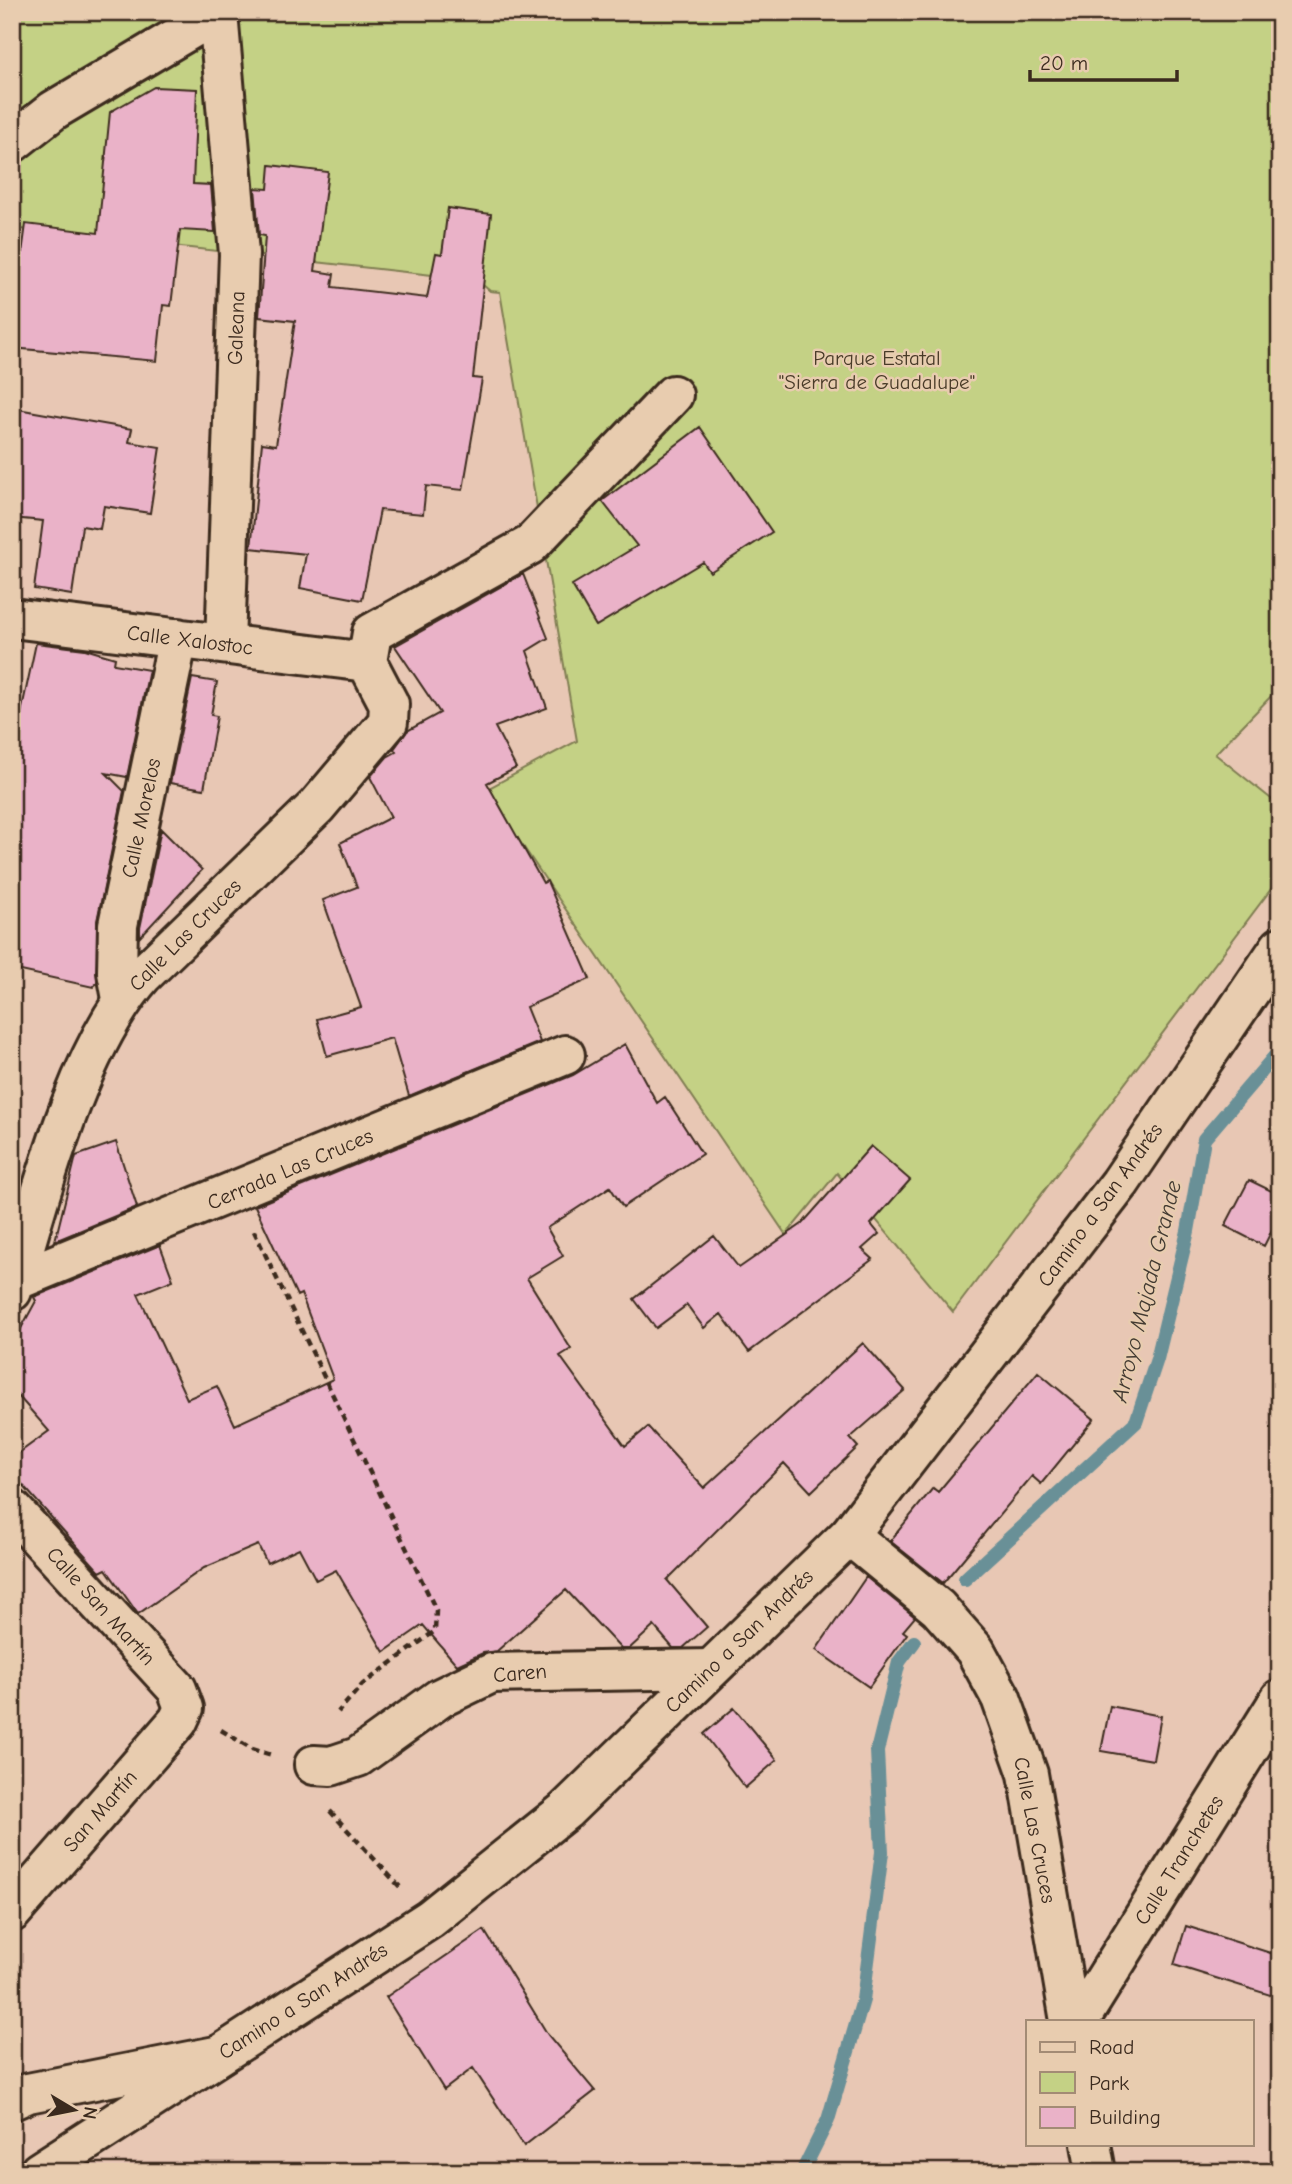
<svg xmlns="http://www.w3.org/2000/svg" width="1292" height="2184" font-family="'Comic Neue',sans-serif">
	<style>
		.green { fill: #c4d185; stroke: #807e52; stroke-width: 2 }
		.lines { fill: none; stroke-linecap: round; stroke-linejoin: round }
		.stream { stroke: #699097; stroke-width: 14 }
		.building { fill: #eab2c8; stroke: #3b2a1e; stroke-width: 2 }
		.minor-casing { stroke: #3b2a1e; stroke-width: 44 }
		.tertiary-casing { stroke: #3b2a1e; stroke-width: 44 }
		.path { stroke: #3b2a1e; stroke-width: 4.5; stroke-dasharray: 7 5; stroke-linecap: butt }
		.minor { stroke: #e8ccaf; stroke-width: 38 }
		.tertiary { stroke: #e8ccaf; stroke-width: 38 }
		.labels { text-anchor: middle; stroke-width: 5; stroke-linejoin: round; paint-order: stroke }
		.street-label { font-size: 21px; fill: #3b2a1e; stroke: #e8ccaf }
		.park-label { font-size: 21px; fill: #493b28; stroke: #e8ccaf }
		.water-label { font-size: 23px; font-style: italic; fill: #433b32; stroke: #e8ccaf }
	</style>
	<rect width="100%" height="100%" fill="#e8c7b4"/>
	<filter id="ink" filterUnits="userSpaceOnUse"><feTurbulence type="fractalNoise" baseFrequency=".0143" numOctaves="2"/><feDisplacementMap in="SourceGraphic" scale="14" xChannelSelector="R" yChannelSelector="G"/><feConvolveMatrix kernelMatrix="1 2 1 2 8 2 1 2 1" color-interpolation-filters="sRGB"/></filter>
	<g filter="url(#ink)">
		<path class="green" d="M 12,12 L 1280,12 L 1280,687 L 1215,754 L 1280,806 L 1280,877 L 953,1312 L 837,1173 L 786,1235 L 485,790 L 577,741 L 500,292 L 490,291 L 477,280 L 12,228 Z"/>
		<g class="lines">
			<path class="stream" d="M 965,1579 L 1136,1422 L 1157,1359 L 1188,1231 L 1204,1139 L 1280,1050
				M 802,2172 L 828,2120 L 863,2000 L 882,1852 L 877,1751 L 899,1662 L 914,1642"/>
		</g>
		<path class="building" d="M 154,87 L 197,89 L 193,184 L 211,185 L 215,232 L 180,230 L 171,306 L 163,305 L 157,361 L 12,348 L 12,289 L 17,290 L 26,224 L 98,233 L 110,112 Z
			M 270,165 L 328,172 L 315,271 L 334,274 L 332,287 L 427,298 L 436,253 L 442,254 L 448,208 L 491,214 L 473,378 L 482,379 L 463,490 L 426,486 L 423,514 L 380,510 L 362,600 L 300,588 L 306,554 L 251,548 L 262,443 L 276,445 L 295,321 L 259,317 L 265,236 L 259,235 L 255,188 L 268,189 Z
			M 12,408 L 132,429 L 129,442 L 160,447 L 150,513 L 104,506 L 100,529 L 82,526 L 72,595 L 34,589 L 43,521 L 12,518 Z
			M 700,427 L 772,532 L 710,572 L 703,562 L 596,626 L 572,585 L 637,546 L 602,501 Z
			M 523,574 L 548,638 L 527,651 L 547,708 L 495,727 L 516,768 L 487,783 L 543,883 L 547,881 L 590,979 L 526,1007 L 540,1042 L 409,1096 L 392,1038 L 327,1056 L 317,1019 L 361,1007 L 323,900 L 357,887 L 340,843 L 391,817 L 370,777 L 387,757 L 396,752 L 394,749 L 407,731 L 440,713 L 395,646 Z
			M 36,643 L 85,649 L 115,658 L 114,664 L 149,670 L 127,777 L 106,773 L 124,791 L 97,921 L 97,983 L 93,987 L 12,969 L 12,755 Z
			M 192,678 L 217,682 L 211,715 L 217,716 L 204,789 L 170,783 Z
			M 161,829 L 202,870 L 140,937 L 140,928 Z
			M 625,1044 L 657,1103 L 665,1097 L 702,1154 L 623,1207 L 610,1187 L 547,1228 L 563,1256 L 527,1278 L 571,1349 L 560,1356 L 625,1446 L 648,1427 L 704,1488 L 863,1343 L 905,1390 L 850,1438 L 858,1447 L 811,1492 L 784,1463 L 667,1580 L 707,1627 L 683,1648 L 673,1648 L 654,1626 L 629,1649 L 621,1649 L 566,1590 L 497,1651 L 483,1653 L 457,1665 L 423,1625 L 384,1652 L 336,1570 L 316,1580 L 299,1548 L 267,1563 L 258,1545 L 204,1568 L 138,1614 L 106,1569 L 100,1572 L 12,1473 L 12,1458 L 49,1431 L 12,1389 L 12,1345 L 36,1301 L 34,1297 L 160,1245 L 173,1280 L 138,1294 L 187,1399 L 217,1386 L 235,1425 L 333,1379 L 301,1294 L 297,1296 L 255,1206 L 573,1075 Z
			M 116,1142 L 137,1207 L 55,1241 L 76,1156 Z
			M 871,1146 L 910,1180 L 871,1224 L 879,1234 L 862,1249 L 873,1259 L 749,1352 L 721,1314 L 704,1328 L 687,1305 L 656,1328 L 634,1299 L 714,1236 L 739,1268 L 802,1224 Z
			M 1249,1180 L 1280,1195 L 1280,1214 L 1264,1246 L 1225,1226 Z
			M 1038,1372 L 1094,1419 L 1041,1484 L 1032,1476 L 943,1583 L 890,1541 L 933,1488 L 938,1492 Z
			M 866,1577 L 915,1617 L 903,1631 L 907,1634 L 869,1687 L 816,1650 Z
			M 1110,1706 L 1161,1716 L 1153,1760 L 1101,1751 Z
			M 734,1708 L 777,1760 L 745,1788 L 704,1734 Z
			M 1186,1926 L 1280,1956 L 1280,1998 L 1174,1965 Z
			M 484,1930 L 548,2035 L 595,2091 L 524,2146 L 473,2068 L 444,2090 L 386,1997 Z"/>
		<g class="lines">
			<g class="minor-casing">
				<path id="minor" d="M 12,143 L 54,110 L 218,13 L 239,254 L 225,644
					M 12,618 L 367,662
					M 367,662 L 372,633 L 530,545 L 673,395
					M 122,999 L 117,972 L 118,925 L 178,638
					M 15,1281 L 565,1055
					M 12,1291 C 41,1194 76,1051 143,975 L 317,806 L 388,722 L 389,704 L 367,662
					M 12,1509 L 177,1689 L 184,1708 L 178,1721 L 12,1912
					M 849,1535 L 938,1608 L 975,1650 L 1001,1698 L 1028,1774 L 1070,2021
					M 314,1765 L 331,1766 L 358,1757 L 440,1698 L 492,1673 L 710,1669
					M 1079,2021 L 1280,1699
					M 12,2100 L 28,2093 L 216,2056
					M 1091,2144 L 1096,2172"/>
			</g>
			<g class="tertiary-casing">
				<path id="tertiary" d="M 39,2172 L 430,1919 L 565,1811 L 849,1535 L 1120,1183 L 1280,947"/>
			</g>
			<path class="path" d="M 254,1231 L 436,1610 L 435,1631 L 363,1684 L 338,1712
				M 221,1730 L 252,1749 L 272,1755
				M 330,1811 L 400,1887"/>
			<use href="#minor" class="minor"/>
			<use href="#tertiary" class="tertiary"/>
		</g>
	</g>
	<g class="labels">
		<g class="street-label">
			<text transform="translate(236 328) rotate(-88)" y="7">Galeana</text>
			<text transform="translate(190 640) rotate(7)" y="7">Calle Xalostoc</text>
			<text transform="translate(141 818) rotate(-78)" y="7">Calle Morelos</text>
			<text transform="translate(185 935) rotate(-45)" y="7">Calle Las Cruces</text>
			<text transform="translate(290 1169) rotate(-23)" y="7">Cerrada Las Cruces</text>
			<text transform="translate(1100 1205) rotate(-54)" y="7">Camino a San Andrés</text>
			<text transform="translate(101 1606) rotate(48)" y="7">Calle San Martín</text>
			<text transform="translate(739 1641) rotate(-44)" y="7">Camino a San Andrés</text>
			<text transform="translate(520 1673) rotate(-5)" y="7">Caren</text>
			<text transform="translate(100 1811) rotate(-49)" y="7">San Martín</text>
			<text transform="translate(1035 1830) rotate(79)" y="7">Calle Las Cruces</text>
			<text transform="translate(1179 1860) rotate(-58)" y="7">Calle Tranchetes</text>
			<text transform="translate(303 2001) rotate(-33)" y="7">Camino a San Andrés</text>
		</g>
		<g class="park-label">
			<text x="877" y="365">Parque Estatal<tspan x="877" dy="24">"Sierra de Guadalupe"</tspan></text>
		</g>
		<g class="water-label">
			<text transform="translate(1146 1291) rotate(-76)" y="8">Arroyo Majada Grande</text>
		</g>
	</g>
	<rect width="1292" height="2184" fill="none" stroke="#e8ccaf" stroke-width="42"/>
	<rect x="21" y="21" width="1250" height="2142" fill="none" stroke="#3b2a1e" stroke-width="2.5" filter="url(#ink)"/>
	<rect x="1026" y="2020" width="228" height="126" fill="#e8ccaf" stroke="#a38b75" stroke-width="2"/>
	<rect x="1040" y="2042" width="35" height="10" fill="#e8ccaf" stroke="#a38b75" stroke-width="2"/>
	<text x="1089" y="2054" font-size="21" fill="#3b2a1e">Road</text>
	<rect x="1040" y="2072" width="35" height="21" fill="#c4d185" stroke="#a38b75" stroke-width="2"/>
	<text x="1089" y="2090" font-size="21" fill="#3b2a1e">Park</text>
	<rect x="1040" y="2107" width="35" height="21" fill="#eab2c8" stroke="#a38b75" stroke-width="2"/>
	<text x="1089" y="2124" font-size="21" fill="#3b2a1e">Building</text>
	<g transform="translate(74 2110) rotate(100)" stroke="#e8ccaf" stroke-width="5" paint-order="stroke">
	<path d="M0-5L12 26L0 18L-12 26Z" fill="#3b2a1e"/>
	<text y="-10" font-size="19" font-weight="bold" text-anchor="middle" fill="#3b2a1e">N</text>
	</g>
	<path d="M1030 70v10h147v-10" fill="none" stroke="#3b2a1e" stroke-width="3.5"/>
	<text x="1040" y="70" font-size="21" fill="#3b2a1e" stroke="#e8ccaf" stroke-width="5" paint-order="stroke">20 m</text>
</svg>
